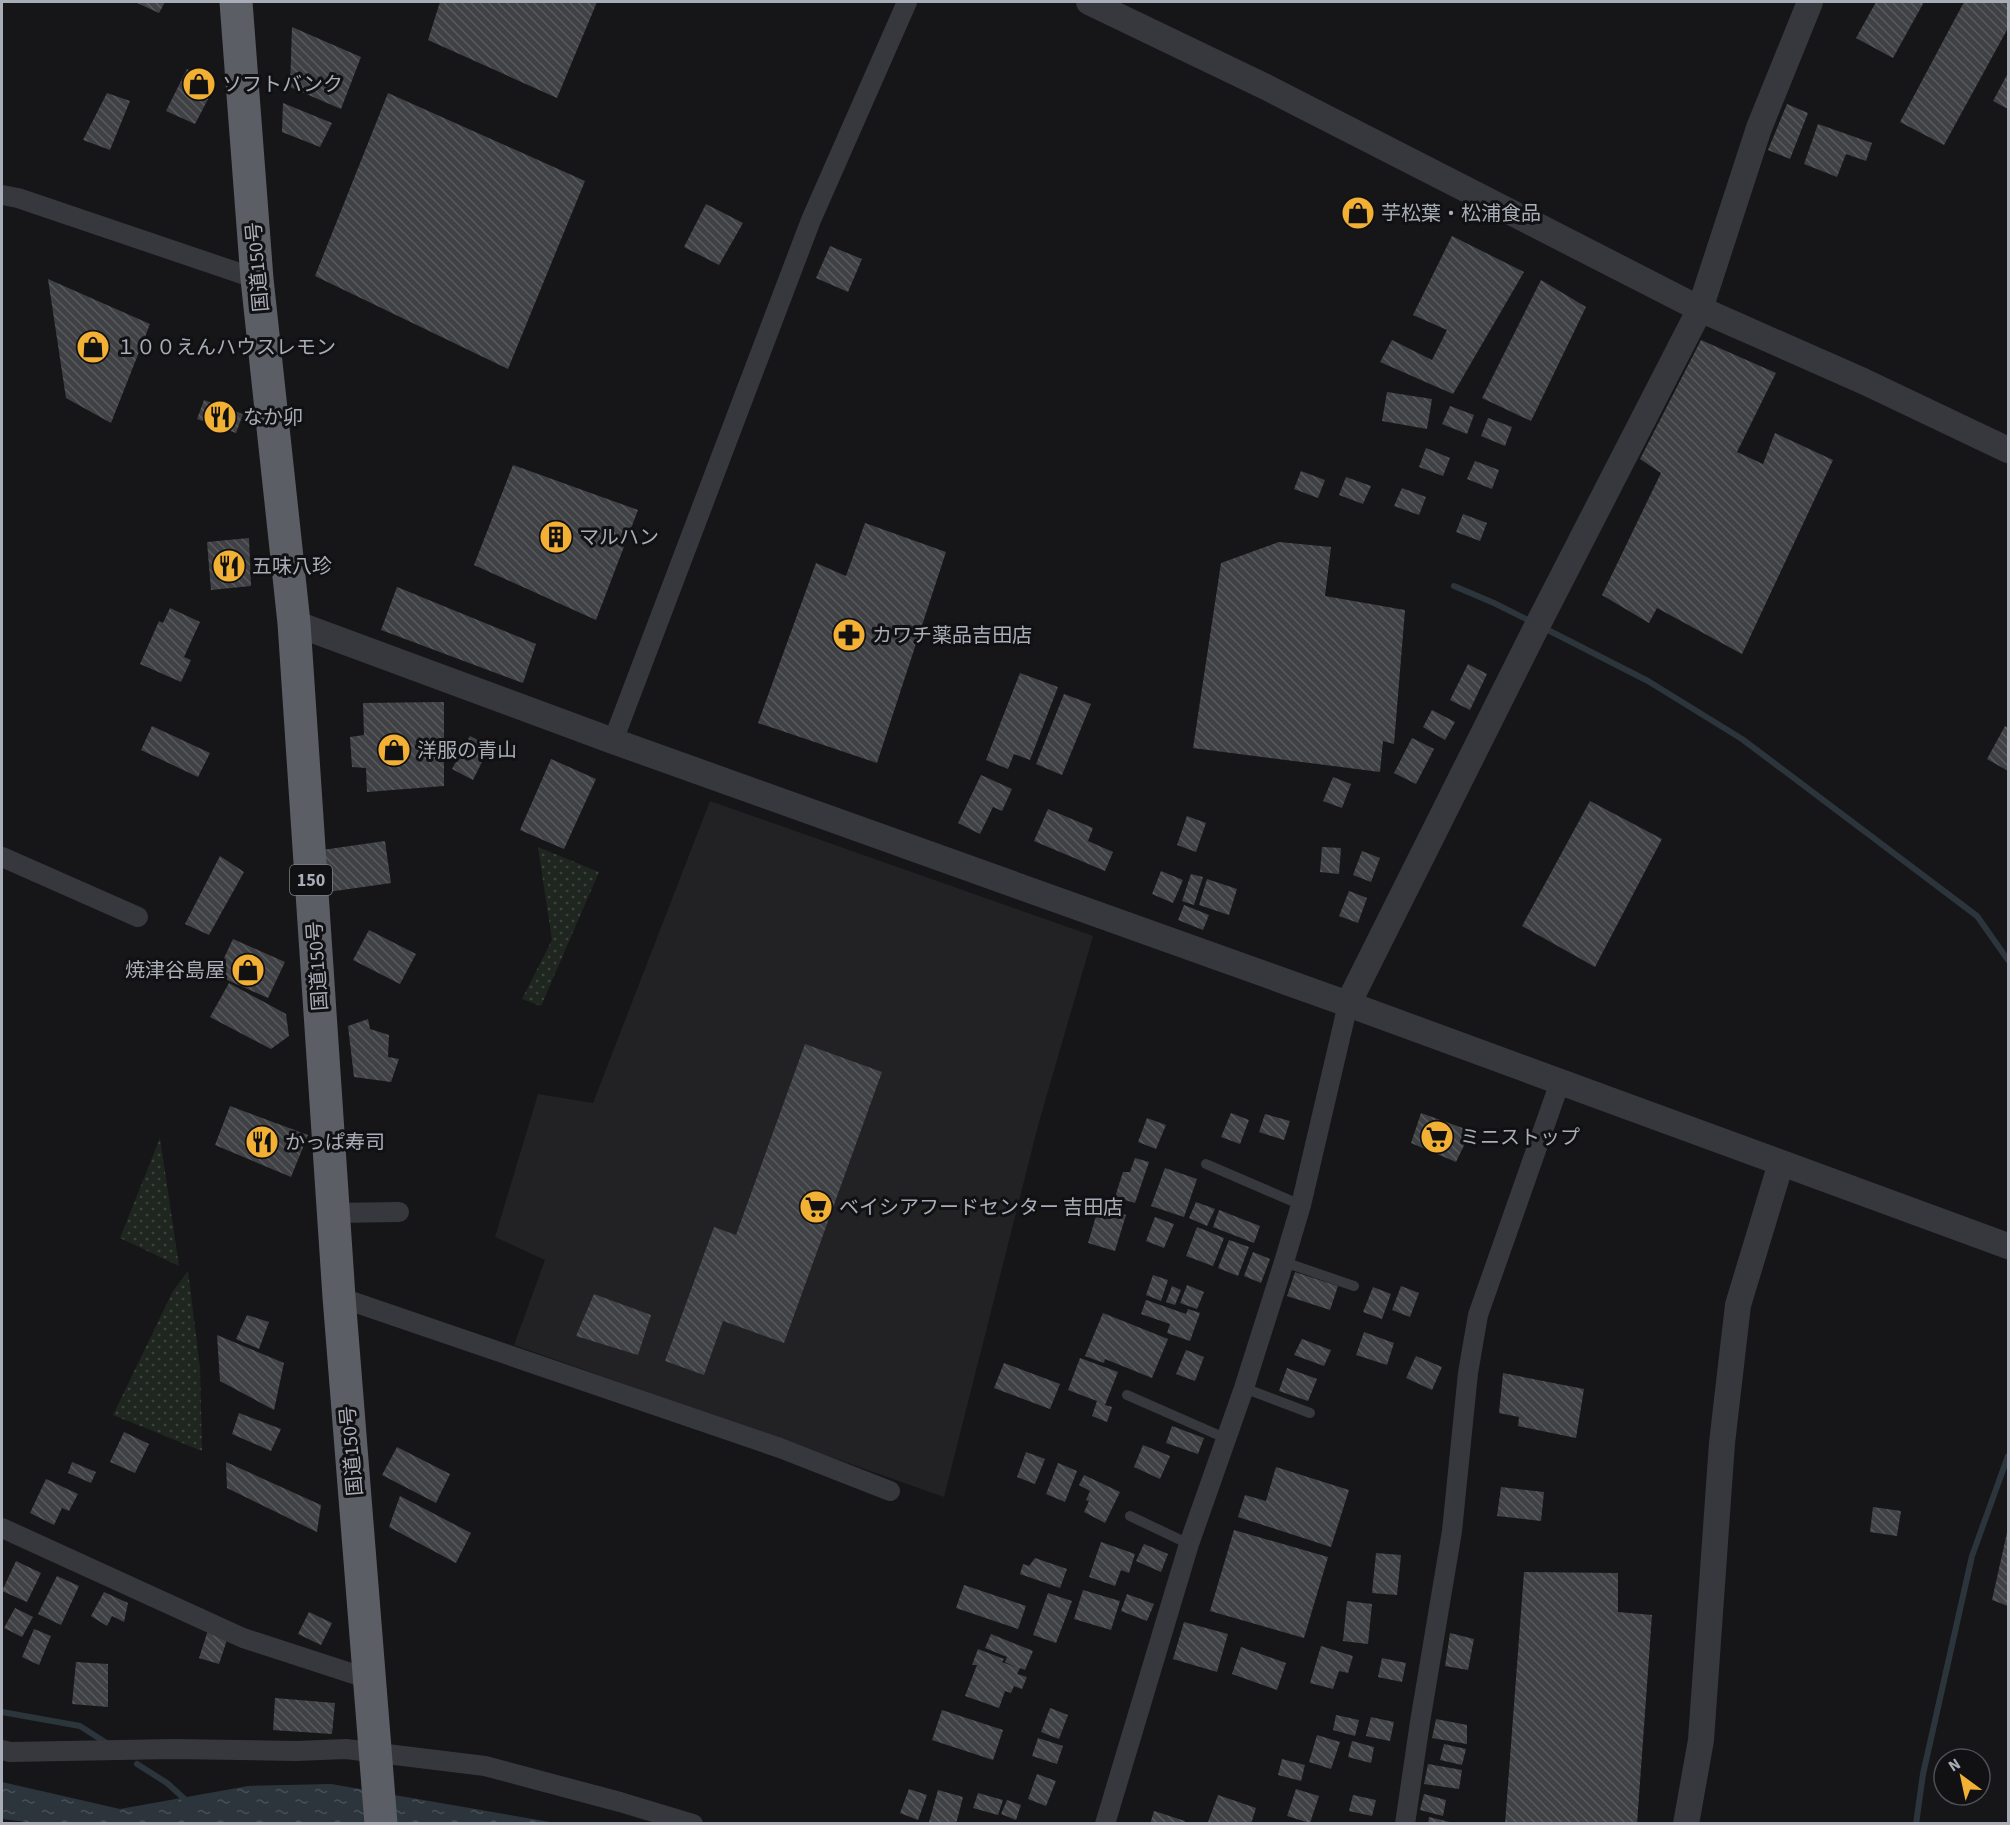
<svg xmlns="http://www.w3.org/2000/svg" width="2010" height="1825" font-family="'Source Sans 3','Noto Sans JP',sans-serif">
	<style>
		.built { fill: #222225 }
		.grass { fill: url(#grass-dots) }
		.water { fill: url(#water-ripples) }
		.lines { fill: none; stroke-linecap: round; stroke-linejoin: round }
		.stream { stroke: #2c353c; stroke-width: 6 }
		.building { fill: url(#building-back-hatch) }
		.service { stroke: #37383d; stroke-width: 10 }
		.minor { stroke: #37383d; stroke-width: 20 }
		.tertiary { stroke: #37383d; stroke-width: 26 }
		.trunk { stroke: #5b5e65; stroke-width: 33 }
		.labels { text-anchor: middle; stroke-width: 6; stroke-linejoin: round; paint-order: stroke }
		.shield { fill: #111113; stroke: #7b7e86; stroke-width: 1.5 }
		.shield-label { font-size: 18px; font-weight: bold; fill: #a8adb8 }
		.poi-label { font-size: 20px; fill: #a8adb8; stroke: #111113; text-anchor: start }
		.street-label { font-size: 20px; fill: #a8adb8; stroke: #111113 }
	</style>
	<defs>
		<pattern id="grass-dots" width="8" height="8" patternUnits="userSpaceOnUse" patternTransform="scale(1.5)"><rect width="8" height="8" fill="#1e261f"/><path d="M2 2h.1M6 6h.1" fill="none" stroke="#3c433d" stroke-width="1.8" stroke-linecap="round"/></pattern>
		<pattern id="water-ripples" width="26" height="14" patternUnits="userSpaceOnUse" patternTransform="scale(1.5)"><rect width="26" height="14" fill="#2c353c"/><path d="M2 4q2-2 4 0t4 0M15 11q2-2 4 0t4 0" fill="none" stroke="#485056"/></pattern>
		<pattern id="building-back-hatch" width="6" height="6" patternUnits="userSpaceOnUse" patternTransform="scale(1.5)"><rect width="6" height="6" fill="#404145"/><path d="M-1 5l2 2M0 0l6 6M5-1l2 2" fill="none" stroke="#595a5e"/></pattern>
	</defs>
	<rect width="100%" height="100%" fill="#161618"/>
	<path class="built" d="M 710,801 L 1093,936 L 1039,1122 L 944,1497 L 514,1345 L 545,1260 L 495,1237 L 538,1094 L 593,1103 Z"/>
	<path class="grass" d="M 538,847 L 599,872 L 541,1006 L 522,999 L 552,940 Z
		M 160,1138 L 179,1266 L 120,1238 Z
		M 188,1271 L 200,1368 L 202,1451 L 113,1415 L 173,1291 Z"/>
	<path class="water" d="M 2,1782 L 120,1809 L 248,1786 L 331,1784 L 556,1823 L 35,1823 L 2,1819 Z"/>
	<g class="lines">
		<path class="stream" d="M 1454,586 L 1494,603 L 1532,622
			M 1544,628 L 1648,681 L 1742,739 L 1977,916 L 2008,960
			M 2,1712 L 80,1726 L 108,1744
			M 137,1764 L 167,1783 L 189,1803
			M 1916,1824 L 1923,1774 L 1972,1556 L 2008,1456"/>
	</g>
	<path class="building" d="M 135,2 L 165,2 L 159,13 Z
		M 440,2 L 597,2 L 557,98 L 428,40 Z
		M 1876,2 L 1924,2 L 1893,58 L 1856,38 Z
		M 1964,2 L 2008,2 L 2008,28 L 1944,145 L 1900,122 Z
		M 292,27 L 361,57 L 341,109 L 290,87 Z
		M 187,69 L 216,84 L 195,124 L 166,111 Z
		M 2008,73 L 2008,109 L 1993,101 Z
		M 107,93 L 130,101 L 110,150 L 83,140 Z
		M 388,93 L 585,181 L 508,369 L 315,276 Z
		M 283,103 L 332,123 L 320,147 L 282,132 Z
		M 1787,104 L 1808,113 L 1790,159 L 1768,150 Z
		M 1818,124 L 1872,143 L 1866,161 L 1846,154 L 1837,177 L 1804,164 Z
		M 706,204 L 743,223 L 719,265 L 684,247 Z
		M 1452,236 L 1524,272 L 1453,394 L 1380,362 L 1392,340 L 1432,360 L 1447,330 L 1413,315 Z
		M 830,246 L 862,259 L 848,292 L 816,278 Z
		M 48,279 L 150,324 L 111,423 L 66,398 Z
		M 1541,280 L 1586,307 L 1531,421 L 1482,398 Z
		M 1701,340 L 1776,373 L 1737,452 L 1763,464 L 1775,433 L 1833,460 L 1742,654 L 1657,608 L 1649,623 L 1602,595 L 1661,473 L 1640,459 Z
		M 1387,392 L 1432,399 L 1427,429 L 1382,421 Z
		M 204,400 L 243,414 L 236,433 L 197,419 Z
		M 1450,406 L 1474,415 L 1467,434 L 1442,424 Z
		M 1488,418 L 1512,427 L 1505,446 L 1481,436 Z
		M 1426,448 L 1450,458 L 1443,476 L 1419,467 Z
		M 1475,461 L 1499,470 L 1492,489 L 1467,479 Z
		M 513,465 L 638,510 L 596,620 L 474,565 Z
		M 1301,471 L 1325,480 L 1318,498 L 1294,489 Z
		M 1346,477 L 1371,486 L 1363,504 L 1339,495 Z
		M 1402,488 L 1426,497 L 1419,515 L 1394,506 Z
		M 1463,514 L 1487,523 L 1480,541 L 1456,532 Z
		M 865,523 L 946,552 L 877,763 L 758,723 L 816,563 L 846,576 Z
		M 249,538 L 251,586 L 211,590 L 207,542 Z
		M 1279,542 L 1331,547 L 1325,596 L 1405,610 L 1394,744 L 1383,741 L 1380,772 L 1193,748 L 1221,563 Z
		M 397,587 L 536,644 L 523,683 L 381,630 Z
		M 170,608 L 200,622 L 184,657 L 191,660 L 181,682 L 140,664 L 159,621 L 163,623 Z
		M 1468,664 L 1487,674 L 1470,710 L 1450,700 Z
		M 1020,673 L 1058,687 L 1030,760 L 1014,754 L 1008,769 L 986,760 Z
		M 1064,694 L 1091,704 L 1062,775 L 1036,764 Z
		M 444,702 L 444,786 L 367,792 L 366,768 L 352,767 L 350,737 L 364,735 L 363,703 Z
		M 1432,710 L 1455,722 L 1445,740 L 1423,727 Z
		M 152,726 L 210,753 L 198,777 L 141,750 Z
		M 2005,726 L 2008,728 L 2008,771 L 1987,759 Z
		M 470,736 L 490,746 L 473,780 L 452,769 Z
		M 1412,738 L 1434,749 L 1416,784 L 1394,773 Z
		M 551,759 L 596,779 L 564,849 L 520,830 Z
		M 981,775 L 1012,789 L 1002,811 L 993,807 L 980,834 L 958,823 Z
		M 1333,777 L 1351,784 L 1342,808 L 1323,801 Z
		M 1590,801 L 1662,839 L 1595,967 L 1522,926 Z
		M 1048,809 L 1093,828 L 1088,841 L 1113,852 L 1105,871 L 1034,841 Z
		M 1187,816 L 1206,823 L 1196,852 L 1177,845 Z
		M 385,841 L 391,883 L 328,892 L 322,850 Z
		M 1322,847 L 1341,848 L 1339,874 L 1320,872 Z
		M 1362,851 L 1380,858 L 1371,882 L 1353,875 Z
		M 220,856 L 244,872 L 209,935 L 185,924 Z
		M 1161,871 L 1183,880 L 1173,903 L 1152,894 Z
		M 1191,874 L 1203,877 L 1194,905 L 1182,901 Z
		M 1207,879 L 1237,889 L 1229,915 L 1199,905 Z
		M 1349,891 L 1367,898 L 1358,923 L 1339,916 Z
		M 1184,905 L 1209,915 L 1203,930 L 1178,920 Z
		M 369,930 L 416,954 L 400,984 L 353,960 Z
		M 233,939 L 285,962 L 268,998 L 216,975 Z
		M 229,983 L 286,1014 L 289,1036 L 271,1049 L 210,1017 Z
		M 368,1019 L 370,1029 L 389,1035 L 388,1057 L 399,1059 L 391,1082 L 354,1077 L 348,1026 Z
		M 805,1044 L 882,1072 L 784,1343 L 723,1321 L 704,1375 L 665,1361 L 714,1227 L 736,1235 Z
		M 230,1106 L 308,1135 L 291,1177 L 215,1145 Z
		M 1231,1113 L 1249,1120 L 1240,1144 L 1221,1137 Z
		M 1421,1113 L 1471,1131 L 1456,1162 L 1411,1143 Z
		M 1265,1114 L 1290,1121 L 1284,1140 L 1259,1132 Z
		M 1147,1118 L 1166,1125 L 1156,1149 L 1138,1142 Z
		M 1135,1158 L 1149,1162 L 1135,1203 L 1115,1197 L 1123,1172 L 1130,1172 Z
		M 1165,1168 L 1197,1179 L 1184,1217 L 1151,1206 Z
		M 1196,1202 L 1215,1209 L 1207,1226 L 1189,1218 Z
		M 1099,1206 L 1126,1215 L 1115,1251 L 1088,1243 Z
		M 1219,1210 L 1260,1226 L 1254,1243 L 1213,1227 Z
		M 1155,1217 L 1174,1224 L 1164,1248 L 1146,1241 Z
		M 1197,1227 L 1224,1238 L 1213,1266 L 1186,1256 Z
		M 1229,1240 L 1249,1247 L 1238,1276 L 1218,1268 Z
		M 1253,1252 L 1270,1259 L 1261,1283 L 1244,1276 Z
		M 1295,1272 L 1338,1286 L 1330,1310 L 1287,1296 Z
		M 1153,1275 L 1168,1280 L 1161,1301 L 1146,1295 Z
		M 1187,1285 L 1204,1292 L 1197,1309 L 1180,1303 Z
		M 1172,1286 L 1181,1290 L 1175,1305 L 1166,1302 Z
		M 1401,1286 L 1419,1293 L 1410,1317 L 1392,1310 Z
		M 1373,1287 L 1391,1294 L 1382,1319 L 1363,1312 Z
		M 594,1294 L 651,1315 L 638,1355 L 576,1336 Z
		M 1146,1300 L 1186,1314 L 1188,1309 L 1200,1313 L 1190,1341 L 1167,1333 L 1170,1324 L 1141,1314 Z
		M 1103,1313 L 1168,1339 L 1152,1378 L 1105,1359 L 1104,1363 L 1085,1356 Z
		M 247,1315 L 269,1322 L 259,1349 L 236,1339 Z
		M 1364,1332 L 1394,1343 L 1387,1365 L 1356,1355 Z
		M 217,1335 L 284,1363 L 274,1410 L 220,1381 Z
		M 1302,1339 L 1331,1350 L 1324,1366 L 1294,1355 Z
		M 1186,1350 L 1204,1357 L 1195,1381 L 1176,1374 Z
		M 1416,1356 L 1442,1367 L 1432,1390 L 1406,1378 Z
		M 1080,1358 L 1118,1372 L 1105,1405 L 1112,1407 L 1107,1422 L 1092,1416 L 1097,1401 L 1068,1390 Z
		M 1004,1363 L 1060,1384 L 1050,1409 L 994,1388 Z
		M 1287,1368 L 1317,1379 L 1308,1401 L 1279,1391 Z
		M 1503,1373 L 1584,1389 L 1576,1438 L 1518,1426 L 1519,1417 L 1499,1413 Z
		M 239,1413 L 281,1429 L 271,1451 L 232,1434 Z
		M 1172,1426 L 1204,1438 L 1198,1454 L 1166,1443 Z
		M 124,1432 L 149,1444 L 135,1473 L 110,1462 Z
		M 1143,1445 L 1170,1456 L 1160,1479 L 1134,1467 Z
		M 397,1447 L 450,1474 L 436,1503 L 382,1475 Z
		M 1026,1452 L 1045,1459 L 1035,1484 L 1017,1477 Z
		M 72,1462 L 96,1472 L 91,1483 L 68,1473 Z
		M 226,1462 L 321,1505 L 317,1532 L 227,1488 Z
		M 1058,1463 L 1077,1471 L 1065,1502 L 1046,1494 Z
		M 1276,1467 L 1349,1490 L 1331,1547 L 1238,1517 L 1245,1495 L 1266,1501 Z
		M 1084,1475 L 1120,1492 L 1105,1523 L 1084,1512 L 1089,1501 L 1086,1500 L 1090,1491 L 1079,1485 Z
		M 46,1479 L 78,1494 L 69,1511 L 62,1508 L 54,1525 L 30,1513 Z
		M 1501,1487 L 1544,1492 L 1541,1521 L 1497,1516 Z
		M 400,1496 L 471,1533 L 456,1563 L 389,1527 Z
		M 1873,1507 L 1901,1511 L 1897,1536 L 1870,1532 Z
		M 2008,1528 L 2008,1606 L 1992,1600 Z
		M 1234,1530 L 1328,1557 L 1304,1638 L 1210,1611 Z
		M 1101,1542 L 1135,1554 L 1129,1573 L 1121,1570 L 1115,1586 L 1089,1577 Z
		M 1144,1544 L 1168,1554 L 1161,1572 L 1136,1561 Z
		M 1376,1553 L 1401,1555 L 1397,1595 L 1372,1593 Z
		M 1035,1558 L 1067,1569 L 1060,1588 L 1020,1574 L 1023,1564 L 1029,1566 Z
		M 16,1561 L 41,1573 L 27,1602 L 2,1591 Z
		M 1524,1572 L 1618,1573 L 1618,1612 L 1652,1615 L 1637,1824 L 1505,1824 Z
		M 57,1576 L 79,1586 L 61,1625 L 38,1614 Z
		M 964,1585 L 1026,1606 L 1018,1629 L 956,1608 Z
		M 1083,1590 L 1120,1601 L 1111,1630 L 1074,1619 Z
		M 104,1592 L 128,1603 L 124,1622 L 112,1616 L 107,1626 L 91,1616 Z
		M 1048,1593 L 1072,1601 L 1056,1643 L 1033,1635 Z
		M 1127,1594 L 1154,1604 L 1147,1621 L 1121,1611 Z
		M 1347,1601 L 1372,1604 L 1368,1644 L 1343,1641 Z
		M 15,1608 L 33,1617 L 22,1637 L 4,1628 Z
		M 309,1612 L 332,1623 L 321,1645 L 298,1634 Z
		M 1184,1622 L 1228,1634 L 1217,1672 L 1173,1659 Z
		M 34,1629 L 51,1636 L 39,1665 L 22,1657 Z
		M 208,1630 L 228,1637 L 219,1664 L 199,1658 Z
		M 1450,1633 L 1474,1639 L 1468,1670 L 1445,1666 Z
		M 991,1634 L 1033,1651 L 1025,1670 L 1020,1668 L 1017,1674 L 1027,1677 L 1022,1689 L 1014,1686 L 1011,1693 L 1005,1691 L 999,1708 L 965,1696 L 977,1665 L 972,1665 L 978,1649 L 1004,1659 L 1002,1662 L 1015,1667 L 1005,1662 L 1007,1657 L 985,1648 Z
		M 1321,1646 L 1353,1656 L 1348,1673 L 1339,1671 L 1333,1689 L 1310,1683 Z
		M 1241,1647 L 1286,1663 L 1277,1690 L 1232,1674 Z
		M 1382,1658 L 1406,1663 L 1402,1682 L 1378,1677 Z
		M 76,1662 L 108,1664 L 108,1707 L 72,1704 Z
		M 275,1698 L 335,1703 L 332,1734 L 273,1730 Z
		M 1050,1708 L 1068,1715 L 1059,1739 L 1041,1732 Z
		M 942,1710 L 1003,1730 L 993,1760 L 932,1740 Z
		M 1336,1715 L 1359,1720 L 1355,1736 L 1333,1730 Z
		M 1371,1717 L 1394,1722 L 1390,1741 L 1366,1736 Z
		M 1436,1719 L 1467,1725 L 1467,1744 L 1432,1738 Z
		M 1317,1735 L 1340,1742 L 1331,1769 L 1309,1762 Z
		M 1038,1738 L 1063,1746 L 1057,1764 L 1032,1756 Z
		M 1352,1741 L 1374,1747 L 1371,1763 L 1348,1757 Z
		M 1444,1744 L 1466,1749 L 1462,1765 L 1440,1760 Z
		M 1282,1759 L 1305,1765 L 1301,1781 L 1278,1775 Z
		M 1428,1764 L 1462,1770 L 1459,1789 L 1424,1784 Z
		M 1037,1774 L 1056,1781 L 1046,1806 L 1028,1799 Z
		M 909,1789 L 927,1795 L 918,1820 L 900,1813 Z
		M 1296,1789 L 1319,1796 L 1310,1823 L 1287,1816 Z
		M 938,1790 L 963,1797 L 956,1824 L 929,1822 Z
		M 978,1793 L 1003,1800 L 998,1815 L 973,1808 Z
		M 1424,1794 L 1446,1800 L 1443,1816 L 1420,1810 Z
		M 1218,1795 L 1256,1808 L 1251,1824 L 1208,1822 Z
		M 1353,1795 L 1376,1800 L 1372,1816 L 1349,1811 Z
		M 1007,1800 L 1021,1805 L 1016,1820 L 1001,1814 Z
		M 1154,1811 L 1185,1821 L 1185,1824 L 1150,1824 Z
		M 1429,1817 L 1454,1823 L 1454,1824 L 1428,1824 Z"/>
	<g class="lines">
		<path class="service" d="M 1206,1164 L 1301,1205
			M 1284,1262 L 1354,1286
			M 1244,1388 L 1310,1413
			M 1127,1395 L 1225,1438
			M 1130,1516 L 1189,1544"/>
		<path class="minor" d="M 2,195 L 18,198 L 257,279
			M 613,741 L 811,220 L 907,2
			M 2,857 L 138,917
			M 333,1213 L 399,1212
			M 339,1297 L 780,1448 L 890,1491
			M 2,1528 L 243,1638 L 369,1679
			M 2,1750 L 10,1752 L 173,1749 L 296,1751 L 346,1749 L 485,1766 L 620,1802 L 693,1824
			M 1105,1824 L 1189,1544 L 1244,1388 L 1284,1262 L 1301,1205 L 1348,1004
			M 1405,1824 L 1420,1722 L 1452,1531 L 1468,1373 L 1478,1315 L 1560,1082"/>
		<path class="tertiary" d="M 1089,2 L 1266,87 L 1700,309 L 1863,381 L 2008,450
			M 294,623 L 613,741 L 1348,1004 L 2008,1246
			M 1348,1004 L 1534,632 L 1700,309 L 1759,128 L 1810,2
			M 1686,1824 L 1701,1740 L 1722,1443 L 1738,1305 L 1781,1163"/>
		<path class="trunk" d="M 236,2 L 257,279 L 294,623 L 339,1297 L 381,1824"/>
	</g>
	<defs>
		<g id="shop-disc" transform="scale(1.725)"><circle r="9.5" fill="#f2b134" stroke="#111113"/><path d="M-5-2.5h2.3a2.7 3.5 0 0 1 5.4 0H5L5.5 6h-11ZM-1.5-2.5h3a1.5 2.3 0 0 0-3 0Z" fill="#111"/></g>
		<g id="restaurant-disc" transform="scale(1.725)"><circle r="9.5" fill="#f2b134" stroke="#111113"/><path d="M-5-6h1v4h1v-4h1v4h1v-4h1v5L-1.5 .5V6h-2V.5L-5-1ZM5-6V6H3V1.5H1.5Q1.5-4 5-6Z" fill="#111"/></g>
		<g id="building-disc" transform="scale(1.725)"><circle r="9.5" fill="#f2b134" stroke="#111113"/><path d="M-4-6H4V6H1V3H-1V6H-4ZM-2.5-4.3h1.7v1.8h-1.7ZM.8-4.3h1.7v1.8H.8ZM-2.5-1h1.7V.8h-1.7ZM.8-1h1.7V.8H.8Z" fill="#111"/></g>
		<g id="pharmacy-disc" transform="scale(1.725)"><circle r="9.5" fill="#f2b134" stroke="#111113"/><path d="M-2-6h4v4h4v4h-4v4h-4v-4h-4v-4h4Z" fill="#111"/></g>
		<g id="supermarket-disc" transform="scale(1.725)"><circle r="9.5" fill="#f2b134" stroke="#111113"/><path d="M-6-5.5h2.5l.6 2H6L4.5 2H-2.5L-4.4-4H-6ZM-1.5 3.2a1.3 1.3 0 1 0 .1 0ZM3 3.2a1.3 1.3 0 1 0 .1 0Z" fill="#111"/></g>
	</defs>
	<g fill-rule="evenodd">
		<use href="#shop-disc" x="199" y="84"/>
		<use href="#shop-disc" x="1358" y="213"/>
		<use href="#shop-disc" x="93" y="347"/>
		<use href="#restaurant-disc" x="220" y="417"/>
		<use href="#building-disc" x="556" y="537"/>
		<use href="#restaurant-disc" x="229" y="566"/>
		<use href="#pharmacy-disc" x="849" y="635"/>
		<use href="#shop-disc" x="394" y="750"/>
		<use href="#shop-disc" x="248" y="970"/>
		<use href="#supermarket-disc" x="1437" y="1137"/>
		<use href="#restaurant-disc" x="262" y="1142"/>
		<use href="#supermarket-disc" x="816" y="1207"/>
	</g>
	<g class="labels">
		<rect class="shield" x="290" y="865" width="42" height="30" rx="4.5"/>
		<g class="shield-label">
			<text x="311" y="886">150</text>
		</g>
		<g class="poi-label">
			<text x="222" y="91">ソフトバンク</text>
			<text x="1381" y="220">芋松葉・松浦食品</text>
			<text x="116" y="354">１００えんハウスレモン</text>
			<text x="243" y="424">なか卯</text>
			<text x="579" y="544">マルハン</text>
			<text x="252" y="573">五味八珍</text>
			<text x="872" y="642">カワチ薬品吉田店</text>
			<text x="417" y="757">洋服の青山</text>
			<text x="225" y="977" text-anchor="end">焼津谷島屋</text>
			<text x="1460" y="1144">ミニストップ</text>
			<text x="285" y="1149">かっぱ寿司</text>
			<text x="839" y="1214">ベイシアフードセンター 吉田店</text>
		</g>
		<g class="street-label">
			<text transform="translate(257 267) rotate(-95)" y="7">国道150号</text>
			<text transform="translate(317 966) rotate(-94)" y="7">国道150号</text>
			<text transform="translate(351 1451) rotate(-95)" y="7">国道150号</text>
		</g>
	</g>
	<rect width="2010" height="1825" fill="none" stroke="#a8adb8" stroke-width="6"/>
	<g transform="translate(1962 1777) rotate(327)"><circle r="28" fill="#111113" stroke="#4d4f55" stroke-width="1.5"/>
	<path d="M0-4.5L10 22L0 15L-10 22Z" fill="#f2b134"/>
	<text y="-9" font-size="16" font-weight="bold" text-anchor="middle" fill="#a8adb8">N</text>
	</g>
</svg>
